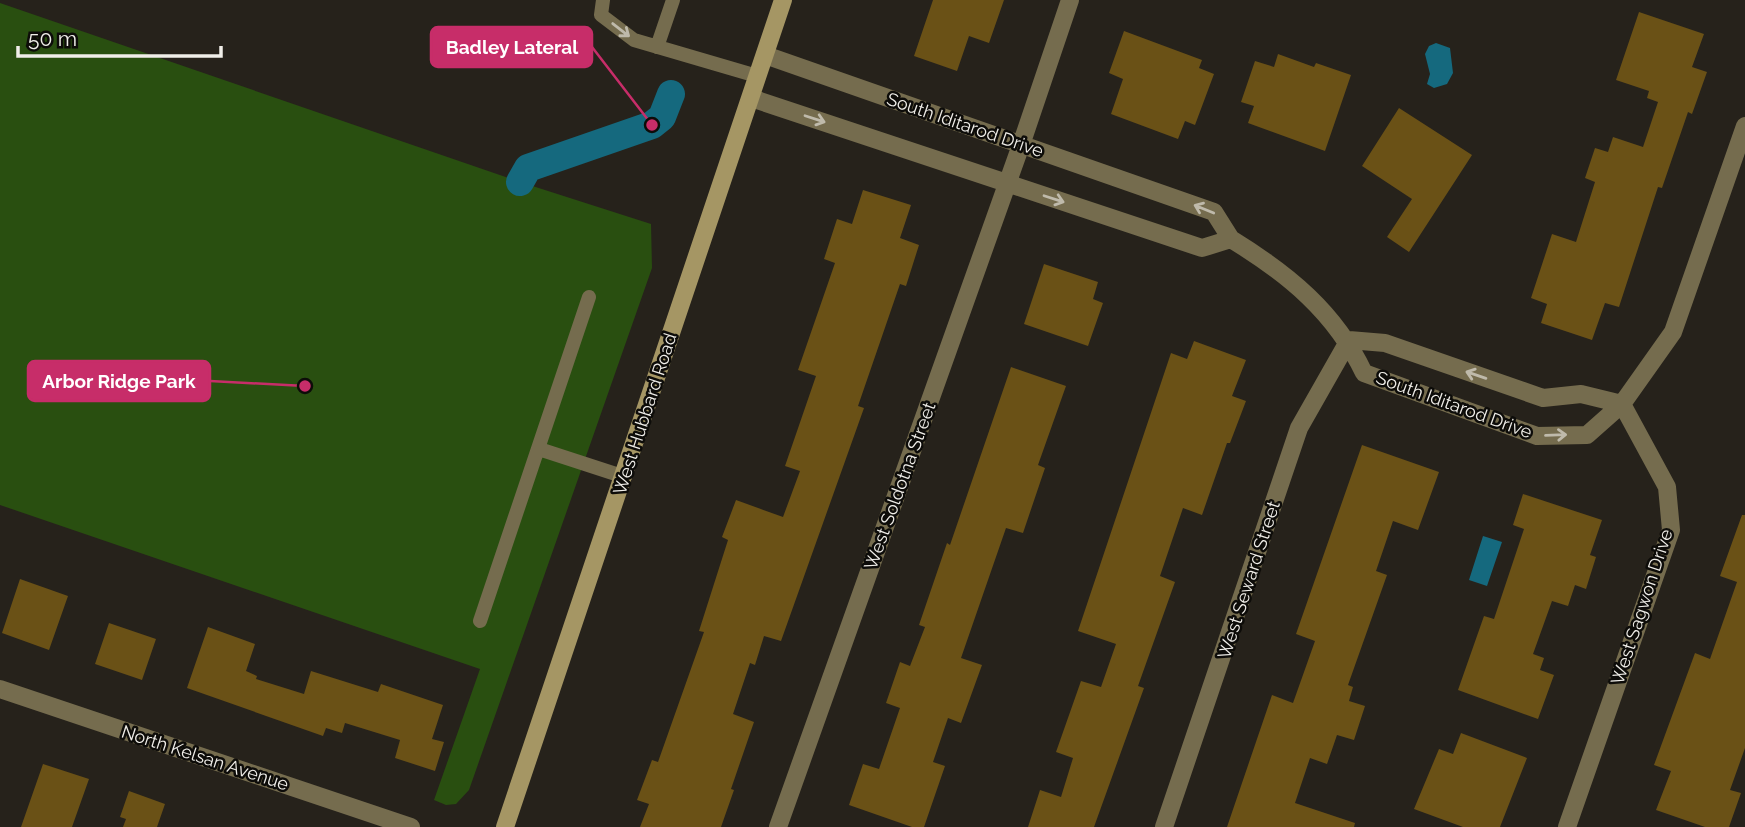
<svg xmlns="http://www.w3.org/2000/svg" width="1745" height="827" font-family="Raleway,sans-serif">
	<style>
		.green { fill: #294f10 }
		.water { fill: #15697e }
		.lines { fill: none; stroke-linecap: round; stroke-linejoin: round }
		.canal { stroke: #15697e; stroke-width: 28 }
		.building { fill: #6a5116 }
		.lane { stroke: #756c4e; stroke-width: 14 }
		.street { stroke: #756c4e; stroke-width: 18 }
		.secondary { stroke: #a59664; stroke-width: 18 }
		.oneway { stroke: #bfbaab }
		.labels { text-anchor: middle; stroke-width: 5; stroke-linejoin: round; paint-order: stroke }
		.street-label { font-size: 18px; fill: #f0eee9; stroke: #0d0c09 }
		.leader { fill: none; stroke: #c72d69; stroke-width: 2.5 }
		.callout-dot { fill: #c72d69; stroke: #0d0c09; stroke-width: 2.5 }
		.callout { fill: #c72d69; stroke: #c72d69; stroke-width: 2.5 }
		.callout-label { font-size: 19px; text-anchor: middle; font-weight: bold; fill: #fff }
	</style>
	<rect width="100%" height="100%" fill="#26221b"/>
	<path class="green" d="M 0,3 L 520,182 L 651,224 L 652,268 L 469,790 L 456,804 L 446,805 L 434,800 L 480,669 L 0,505 Z"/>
	<path class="water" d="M 1436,43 L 1450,48 L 1453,73 L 1447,84 L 1434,88 L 1427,84 L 1430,74 L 1425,54 L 1429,46 Z
		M 1483,536 L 1502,542 L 1487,586 L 1469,580 Z"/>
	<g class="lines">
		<path class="canal" d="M 520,182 L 528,168 L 652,125 L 662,117 L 671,94"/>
	</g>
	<path class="building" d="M 933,0 L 1004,0 L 989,43 L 969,36 L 957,71 L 914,56 Z
		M 1639,12 L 1704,34 L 1692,67 L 1707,72 L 1692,114 L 1688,112 L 1662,188 L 1658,187 L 1619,307 L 1605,303 L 1592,340 L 1541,323 L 1547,304 L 1531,298 L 1552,234 L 1576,242 L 1595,182 L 1585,178 L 1595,148 L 1608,152 L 1613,137 L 1643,147 L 1658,102 L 1647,98 L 1649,91 L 1616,80 Z
		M 1124,31 L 1202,60 L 1199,68 L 1214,74 L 1195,125 L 1185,121 L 1178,139 L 1111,114 L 1123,79 L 1109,73 Z
		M 1278,54 L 1314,67 L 1316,63 L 1351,75 L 1325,151 L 1248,123 L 1254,106 L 1241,102 L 1255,61 L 1274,67 Z
		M 1399,108 L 1472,155 L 1409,252 L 1387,237 L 1412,199 L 1362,166 Z
		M 863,190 L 911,205 L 900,238 L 919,245 L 906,286 L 900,284 L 858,406 L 864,408 L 781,641 L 764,636 L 755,665 L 750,663 L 733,714 L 754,722 L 731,789 L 734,790 L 721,827 L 640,827 L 649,804 L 637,800 L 652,760 L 658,762 L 704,632 L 699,631 L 728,540 L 722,537 L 736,500 L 783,517 L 800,471 L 785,466 L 816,376 L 798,370 L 835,263 L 824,259 L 837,219 L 852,224 Z
		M 1044,264 L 1098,282 L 1093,299 L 1103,303 L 1088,346 L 1024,324 Z
		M 1194,341 L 1246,360 L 1232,396 L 1246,401 L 1230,443 L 1227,443 L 1202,515 L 1183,508 L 1160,576 L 1175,582 L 1138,686 L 1144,688 L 1094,827 L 1028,827 L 1040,790 L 1061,797 L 1073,758 L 1056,752 L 1081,681 L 1101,687 L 1116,644 L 1078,631 L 1171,353 L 1187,359 Z
		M 1011,367 L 1066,386 L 1038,465 L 1045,468 L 1023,533 L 1006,528 L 961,658 L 982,665 L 961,723 L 948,718 L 933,762 L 945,766 L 924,827 L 912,827 L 849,805 L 863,764 L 879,769 L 900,708 L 886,703 L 900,662 L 910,666 L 925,627 L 919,625 L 947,543 L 950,545 Z
		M 1362,445 L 1439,472 L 1418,530 L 1393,521 L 1376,571 L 1387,575 L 1348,685 L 1353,687 L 1349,701 L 1365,706 L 1354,740 L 1337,735 L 1327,764 L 1310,758 L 1295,803 L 1355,823 L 1354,827 L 1227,827 L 1272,695 L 1293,703 L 1315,641 L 1296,634 Z
		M 1523,494 L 1602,520 L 1590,555 L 1596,557 L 1586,589 L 1575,585 L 1568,606 L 1552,601 L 1533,654 L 1544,658 L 1540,670 L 1554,675 L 1538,719 L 1458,690 L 1484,616 L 1494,619 L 1524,529 L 1513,525 Z
		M 1742,515 L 1745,515 L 1745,748 L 1730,790 L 1741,793 L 1729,827 L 1705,827 L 1656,810 L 1671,771 L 1654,765 L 1695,653 L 1710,659 L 1737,582 L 1720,576 Z
		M 20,579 L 68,596 L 49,650 L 2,633 Z
		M 109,623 L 156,639 L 142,680 L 95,664 Z
		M 208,627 L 255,644 L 246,671 L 257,676 L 256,679 L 304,694 L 311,671 L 378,692 L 381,684 L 443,705 L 432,739 L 444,742 L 435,771 L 395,758 L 400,740 L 345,723 L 342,733 L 326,728 L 323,736 L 187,688 Z
		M 1461,733 L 1527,758 L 1500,827 L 1463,827 L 1414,809 L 1439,749 L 1453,754 Z
		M 43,764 L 89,779 L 72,827 L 21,827 Z
		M 129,791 L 165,804 L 157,827 L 123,827 L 126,819 L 120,817 Z"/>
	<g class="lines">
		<path class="lane" d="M 603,0 L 601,15 L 634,40 L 757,76
			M 657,47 L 673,0
			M 539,449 L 625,477
			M 480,621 L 589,297"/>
		<path class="street" d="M 751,98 L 1202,248 L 1231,239 L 1214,212 L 765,55
			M 1231,239 C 1288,274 1335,312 1364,373 L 1537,436 L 1587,435 L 1622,404 L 1581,394 L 1543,398 L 1385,343 L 1349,340
			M 0,689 L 411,827
			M 778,827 L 1021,145 L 1070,0
			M 1164,827 L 1299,428 L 1349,340
			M 1567,827 L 1671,530 L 1667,487 L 1622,404 L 1673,332 L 1745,126"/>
		<path class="secondary" d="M 505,827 L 783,0"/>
	</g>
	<defs><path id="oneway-shaft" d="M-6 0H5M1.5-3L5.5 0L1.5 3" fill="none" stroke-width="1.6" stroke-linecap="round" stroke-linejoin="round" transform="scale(1.75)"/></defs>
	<g class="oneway">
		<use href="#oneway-shaft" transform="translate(621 30) rotate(38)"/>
		<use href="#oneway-shaft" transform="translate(815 119) rotate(18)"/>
		<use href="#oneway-shaft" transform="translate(1054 199) rotate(18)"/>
		<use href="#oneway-shaft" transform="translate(1204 209) rotate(-158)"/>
		<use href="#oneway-shaft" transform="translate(1476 375) rotate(-161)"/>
		<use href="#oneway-shaft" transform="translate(1556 435) rotate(-2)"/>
	</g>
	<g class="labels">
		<g class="street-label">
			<text transform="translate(965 125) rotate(19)" y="6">South Iditarod Drive</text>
			<text transform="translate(1454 405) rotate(20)" y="6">South Iditarod Drive</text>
			<text transform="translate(645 414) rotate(-72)" y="6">West Hubbard Road</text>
			<text transform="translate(900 486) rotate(-70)" y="6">West Soldotna Street</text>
			<text transform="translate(1249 580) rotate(-72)" y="6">West Seward Street</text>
			<text transform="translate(1642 607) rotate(-72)" y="6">West Sagwon Drive</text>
			<text transform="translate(205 758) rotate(18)" y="6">North Kelsan Avenue</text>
		</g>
	</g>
	<path class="leader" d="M652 125L592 47M305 386L210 381"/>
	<g class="callout-dot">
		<circle cx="652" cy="125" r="7"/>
		<circle cx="305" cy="386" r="7"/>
	</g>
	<g class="callout">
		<rect x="431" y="27" width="161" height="40" rx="7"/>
		<rect x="28" y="361" width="182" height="40" rx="7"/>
	</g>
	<g class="callout-label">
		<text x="512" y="54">Badley Lateral</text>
		<text x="119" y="388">Arbor Ridge Park</text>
	</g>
	<path d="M18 46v10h203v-10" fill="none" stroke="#f0eee9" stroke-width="3.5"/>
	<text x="28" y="46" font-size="21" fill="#f0eee9" stroke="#0d0c09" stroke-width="5" paint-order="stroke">50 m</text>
</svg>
